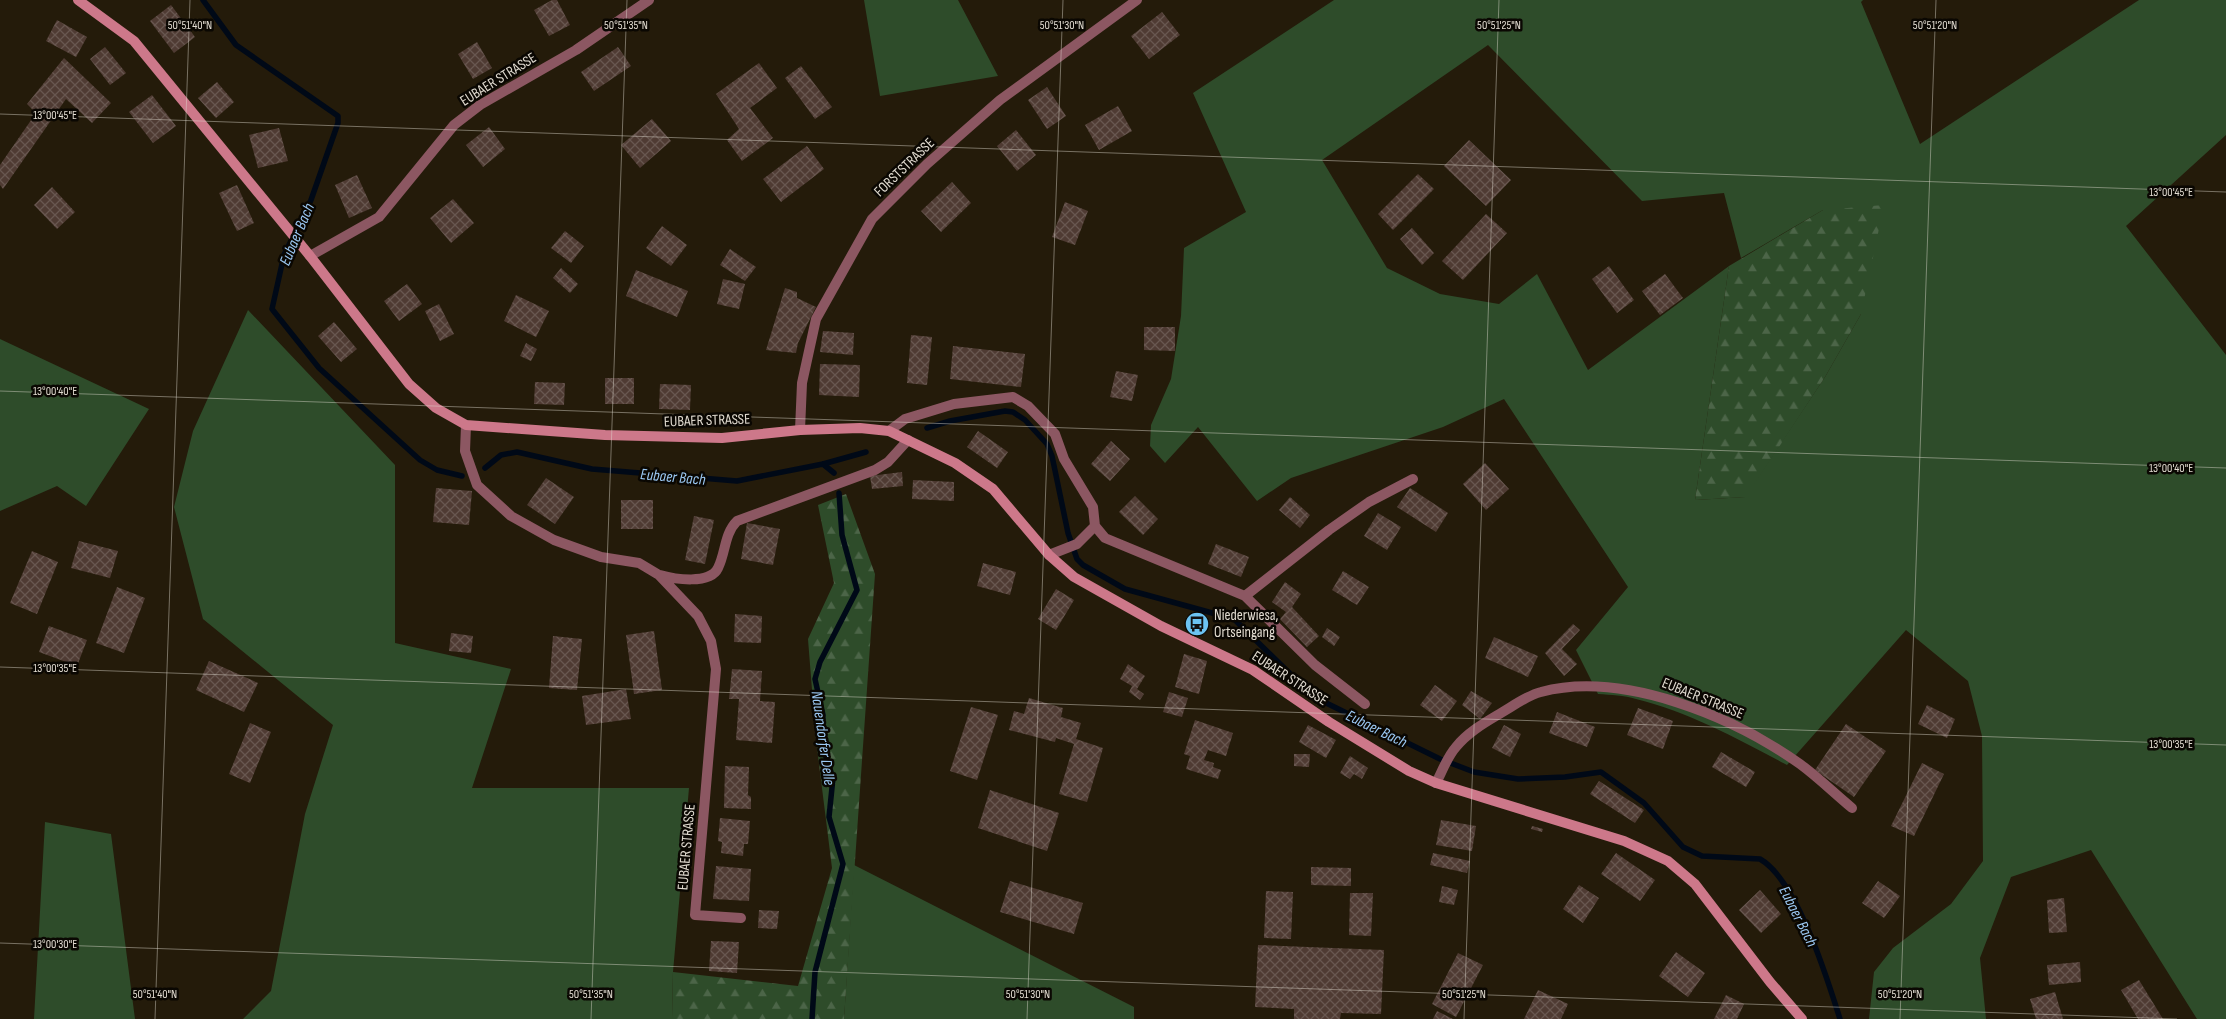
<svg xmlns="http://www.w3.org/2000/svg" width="2226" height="1019" font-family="'Sofia Sans Condensed',sans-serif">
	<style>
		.grass { fill: #2e4c2a; fill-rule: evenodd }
		.forest { fill: url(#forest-firs) }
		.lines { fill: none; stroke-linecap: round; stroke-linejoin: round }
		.stream { stroke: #000917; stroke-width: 5.5 }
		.building { fill: url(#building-cross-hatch) }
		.street { stroke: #8c5762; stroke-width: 10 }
		.secondary { stroke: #cd788a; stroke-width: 10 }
		.ticks { fill: none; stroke: #e1dbd0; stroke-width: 1; stroke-opacity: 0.45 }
		.labels { text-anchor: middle; stroke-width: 5; stroke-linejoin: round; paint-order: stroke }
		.street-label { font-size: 15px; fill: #e1dbd0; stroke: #0a0702 }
		.poi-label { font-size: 15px; fill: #e1dbd0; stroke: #0a0702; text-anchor: start }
		.water-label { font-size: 16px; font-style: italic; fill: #9cc9f4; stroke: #0a0702 }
		.ticks-label { font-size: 12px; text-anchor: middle; fill: #e1dbd0; stroke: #0a0702; stroke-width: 5; stroke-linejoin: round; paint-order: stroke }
	</style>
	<defs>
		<pattern id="forest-firs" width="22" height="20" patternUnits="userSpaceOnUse" patternTransform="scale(1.25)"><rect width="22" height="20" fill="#2e4c2a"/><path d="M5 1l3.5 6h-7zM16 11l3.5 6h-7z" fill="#4c6548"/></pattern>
		<pattern id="building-cross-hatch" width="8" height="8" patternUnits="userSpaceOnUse" patternTransform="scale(1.25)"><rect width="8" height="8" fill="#4f3b33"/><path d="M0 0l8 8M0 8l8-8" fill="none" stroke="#685750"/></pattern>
	</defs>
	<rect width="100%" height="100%" fill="#241b0a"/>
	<path class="grass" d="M 864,0 L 958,0 L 998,76 L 880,96 Z
		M 1334,0 L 1863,0 L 1861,2 L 1920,144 L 2139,0 L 2226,0 L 2226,135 L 2126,226 L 2226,355 L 2226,1019 L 2197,1019 L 2091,850 L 2011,877 L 1980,958 L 1986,1019 L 1869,1019 L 1874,972 L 1893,948 L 1951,904 L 1983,861 L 1982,736 L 1968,681 L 1906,630 L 1787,765 C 1740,740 1689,712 1636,699 C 1624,695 1611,695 1598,694 L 1576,650 L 1628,587 L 1504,399 L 1443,427 L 1291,478 L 1257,501 L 1198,427 L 1165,463 L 1150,446 L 1151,425 L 1171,379 L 1181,316 L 1184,248 L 1246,212 L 1193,93 ZM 1488,45 L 1642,201 L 1724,193 L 1741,258 L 1823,210 L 1861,314 L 1825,377 L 1745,497 L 1695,500 L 1729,266 L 1588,370 L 1537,274 L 1499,304 L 1440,294 L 1387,268 L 1322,160 Z
		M 248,310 L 395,465 L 395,643 L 511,669 L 472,788 L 689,788 L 673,972 L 672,1019 L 243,1019 L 271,991 L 305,814 L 333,725 L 203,619 L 174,507 L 193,431 Z
		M 0,339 L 149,409 L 86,506 L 57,486 L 0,511 Z
		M 45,822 L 111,834 L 135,1019 L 34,1019 Z
		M 854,865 L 1134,1007 L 1134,1019 L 844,1019 Z"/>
	<path class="forest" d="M 1884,205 L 1861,314 L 1825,377 L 1746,497 L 1695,500 L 1729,266 L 1823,210 Z
		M 846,494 L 875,574 L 844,1019 L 672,1019 L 673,972 L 798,986 L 832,868 L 816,740 L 808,639 L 834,583 L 818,505 Z"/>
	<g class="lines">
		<path class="stream" d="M 203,0 L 236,45 L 338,116 L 338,123 L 311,200 L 284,255 L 272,309 L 319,368 L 420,460 L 437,470 L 462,476
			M 927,428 L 950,421 L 1005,411 L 1013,412 L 1025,420 L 1047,444 L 1052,456 L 1068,533 L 1077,559 L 1083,565 L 1125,589 L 1234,619 L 1314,697 L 1440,759 L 1474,772 L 1518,779 L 1565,777 L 1601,772 L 1644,803 L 1683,847 L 1702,856 L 1760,859 C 1797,880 1827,978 1840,1019
			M 823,464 L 834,473
			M 485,468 L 501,455 L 517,452 L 592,469 L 737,481 L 823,464 L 866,452
			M 812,1019 L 815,972 L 843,864 L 829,817 L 833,778 L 821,742 L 823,715 L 815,679 L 820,662 L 857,590 L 842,535 L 839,493"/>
	</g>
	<path class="building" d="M 552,0 L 557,0 L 570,25 L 549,36 L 534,10 Z
		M 171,5 L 195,37 L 174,53 L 150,21 Z
		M 1162,12 L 1180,35 L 1149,59 L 1131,36 Z
		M 57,20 L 87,37 L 76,57 L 46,41 Z
		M 477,42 L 492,68 L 473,79 L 458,54 Z
		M 105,47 L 126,73 L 110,85 L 90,59 Z
		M 618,47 L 631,66 L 594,91 L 581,72 Z
		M 64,58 L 111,103 L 92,123 L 66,99 L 3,189 L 0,185 L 0,165 L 36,113 L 27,104 Z
		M 759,63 L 777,88 L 750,108 L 773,138 L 742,161 L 727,140 L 739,129 L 716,94 Z
		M 801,66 L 832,107 L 815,119 L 785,78 Z
		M 217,82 L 234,102 L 216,118 L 198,98 Z
		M 1047,87 L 1066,116 L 1047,129 L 1028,100 Z
		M 152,95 L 176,126 L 153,143 L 129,112 Z
		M 1118,106 L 1132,131 L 1099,150 L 1085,125 Z
		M 652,119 L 671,141 L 640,168 L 621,145 Z
		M 489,127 L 505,149 L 483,167 L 466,145 Z
		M 279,128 L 288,161 L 258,168 L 249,135 Z
		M 1016,130 L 1036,155 L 1017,171 L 997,146 Z
		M 1469,140 L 1511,180 L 1486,206 L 1444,166 Z
		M 807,146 L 824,169 L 781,202 L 763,179 Z
		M 1418,174 L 1434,189 L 1393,230 L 1378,214 Z
		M 357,175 L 372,208 L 349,218 L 335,185 Z
		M 952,182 L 971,203 L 941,232 L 921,211 Z
		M 237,185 L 254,223 L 237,231 L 219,193 Z
		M 52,187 L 75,212 L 57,229 L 34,205 Z
		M 453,199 L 474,223 L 451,243 L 430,218 Z
		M 1065,202 L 1088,211 L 1075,245 L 1052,237 Z
		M 1486,214 L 1507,233 L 1463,280 L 1442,261 Z
		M 662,226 L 687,245 L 671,266 L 646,248 Z
		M 1412,228 L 1434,253 L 1422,265 L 1400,239 Z
		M 565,231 L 584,246 L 571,263 L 551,248 Z
		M 730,249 L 756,267 L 745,281 L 720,265 Z
		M 1609,266 L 1634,300 L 1617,313 L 1592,279 Z
		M 561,268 L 578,284 L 570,293 L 553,278 Z
		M 636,270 L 688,291 L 677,317 L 626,296 Z
		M 1665,274 L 1683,298 L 1660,315 L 1642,291 Z
		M 723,279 L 745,284 L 739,309 L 717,304 Z
		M 407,284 L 422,304 L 399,321 L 384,301 Z
		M 785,288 L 797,292 L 797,298 L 816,307 L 798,343 L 796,353 L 766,350 Z
		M 516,295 L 549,311 L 536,337 L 504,321 Z
		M 439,304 L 454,334 L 440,341 L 425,311 Z
		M 334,322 L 357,349 L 341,362 L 318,336 Z
		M 1144,327 L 1175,327 L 1175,351 L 1144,350 Z
		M 823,331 L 854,333 L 853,355 L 820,352 Z
		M 911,335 L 932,337 L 927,385 L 907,383 Z
		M 526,343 L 537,349 L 531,361 L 520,356 Z
		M 953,346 L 1025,354 L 1021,387 L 950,379 Z
		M 820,364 L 860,365 L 859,397 L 819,395 Z
		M 1116,371 L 1138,375 L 1132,401 L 1110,397 Z
		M 605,378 L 634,378 L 634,404 L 605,404 Z
		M 535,382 L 565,383 L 564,405 L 534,404 Z
		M 660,384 L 691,385 L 690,410 L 659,409 Z
		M 978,431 L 1008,452 L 997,468 L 967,447 Z
		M 1111,441 L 1130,459 L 1110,481 L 1091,464 Z
		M 1485,463 L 1509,489 L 1486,510 L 1463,484 Z
		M 902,472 L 903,486 L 872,489 L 870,476 Z
		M 546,478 L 574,497 L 555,524 L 527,505 Z
		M 913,480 L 954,482 L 954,501 L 912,499 Z
		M 436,488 L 472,491 L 469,525 L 433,522 Z
		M 1410,488 L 1448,513 L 1436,532 L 1397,507 Z
		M 1135,496 L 1158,519 L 1143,535 L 1119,512 Z
		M 1290,497 L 1310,515 L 1300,528 L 1279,510 Z
		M 621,500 L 653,500 L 653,529 L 621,529 Z
		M 1378,513 L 1401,527 L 1387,550 L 1364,536 Z
		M 694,516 L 714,520 L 705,564 L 685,560 Z
		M 747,523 L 780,529 L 773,565 L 741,559 Z
		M 79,541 L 118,551 L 110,578 L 71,568 Z
		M 1216,544 L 1249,557 L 1241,577 L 1208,564 Z
		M 32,551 L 58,562 L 37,614 L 10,603 Z
		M 983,563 L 1016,572 L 1010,595 L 977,586 Z
		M 1343,571 L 1369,587 L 1357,605 L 1332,590 Z
		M 1285,582 L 1301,594 L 1292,607 L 1319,636 L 1307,647 L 1280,619 L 1286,612 L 1272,602 Z
		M 117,587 L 145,598 L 124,653 L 96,643 Z
		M 1056,589 L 1074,600 L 1056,630 L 1038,619 Z
		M 735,614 L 762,616 L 761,643 L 734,642 Z
		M 1573,624 L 1580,630 L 1562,649 L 1577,664 L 1564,676 L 1545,653 Z
		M 49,626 L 87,640 L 77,666 L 39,652 Z
		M 1327,628 L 1340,637 L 1334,646 L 1322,637 Z
		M 654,631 L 662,690 L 634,694 L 626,635 Z
		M 451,633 L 473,636 L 471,653 L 449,651 Z
		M 553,636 L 582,639 L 577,690 L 549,688 Z
		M 1494,637 L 1538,656 L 1528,677 L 1485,658 Z
		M 1184,654 L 1207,661 L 1199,694 L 1175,687 Z
		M 209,661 L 258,683 L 244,712 L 196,690 Z
		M 1128,664 L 1145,676 L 1137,689 L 1144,694 L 1140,700 L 1129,692 L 1132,686 L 1120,679 Z
		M 732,669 L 762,671 L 760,701 L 775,702 L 772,743 L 736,740 L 739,699 L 729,699 Z
		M 1435,685 L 1457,701 L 1442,721 L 1420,705 Z
		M 626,689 L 631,719 L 586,725 L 582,696 Z
		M 1471,691 L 1492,703 L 1480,719 L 1462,705 Z
		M 1169,692 L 1188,698 L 1182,717 L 1163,712 Z
		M 1029,698 L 1063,708 L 1061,717 L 1081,723 L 1076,739 L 1103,748 L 1087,802 L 1059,794 L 1074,744 L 1056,738 L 1055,742 L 1009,730 L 1014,711 L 1024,714 Z
		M 1927,705 L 1955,719 L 1947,738 L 1918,724 Z
		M 971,707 L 998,715 L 977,780 L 950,771 Z
		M 1638,708 L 1673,721 L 1663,749 L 1627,735 Z
		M 1557,712 L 1595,727 L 1587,747 L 1549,733 Z
		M 1195,720 L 1233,733 L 1226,756 L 1208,750 L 1204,760 L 1214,763 L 1213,767 L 1221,770 L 1218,779 L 1186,769 L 1190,756 L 1184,754 Z
		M 250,723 L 271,732 L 250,783 L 229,774 Z
		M 1846,724 L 1886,751 L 1854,797 L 1815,770 Z
		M 1308,725 L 1336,740 L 1326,758 L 1299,742 Z
		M 1504,725 L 1521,734 L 1510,757 L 1492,748 Z
		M 1721,752 L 1755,772 L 1746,787 L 1712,767 Z
		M 1294,754 L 1310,754 L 1309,767 L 1294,766 Z
		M 1350,756 L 1368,768 L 1362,779 L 1354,774 L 1350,779 L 1340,773 Z
		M 1922,763 L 1944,774 L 1914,836 L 1891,826 Z
		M 725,766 L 749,767 L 748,795 L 751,797 L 751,809 L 724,808 Z
		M 1599,781 L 1644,810 L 1635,823 L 1590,794 Z
		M 990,790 L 1059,813 L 1047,851 L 978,828 Z
		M 720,818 L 750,821 L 748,844 L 744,844 L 743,856 L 721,853 L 722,842 L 718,841 Z
		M 1441,820 L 1476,826 L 1472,851 L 1436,845 Z
		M 1532,826 L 1543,829 L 1542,832 L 1531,829 Z
		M 1433,853 L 1470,861 L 1467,873 L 1430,865 Z
		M 1616,853 L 1655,880 L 1640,901 L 1601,874 Z
		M 716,866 L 751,869 L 749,901 L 713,899 Z
		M 1311,867 L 1351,868 L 1351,886 L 1311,885 Z
		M 1010,881 L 1083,903 L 1074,934 L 1000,912 Z
		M 1878,881 L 1900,896 L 1884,918 L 1862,903 Z
		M 1579,885 L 1599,898 L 1583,923 L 1563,909 Z
		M 1442,886 L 1458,890 L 1454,905 L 1439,902 Z
		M 1760,890 L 1781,914 L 1761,933 L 1739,910 Z
		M 1266,891 L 1293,892 L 1291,939 L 1264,938 Z
		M 1350,893 L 1373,893 L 1371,936 L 1349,935 Z
		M 2064,898 L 2067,932 L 2049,933 L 2047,900 Z
		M 759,910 L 779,911 L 777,929 L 758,928 Z
		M 711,941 L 739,942 L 737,973 L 709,971 Z
		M 1258,945 L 1384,950 L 1381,1014 L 1341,1013 L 1340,1019 L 1294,1019 L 1294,1009 L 1255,1007 Z
		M 1676,952 L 1705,973 L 1688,997 L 1659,976 Z
		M 1458,953 L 1483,965 L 1456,1017 L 1432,1004 Z
		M 2080,962 L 2081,982 L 2049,985 L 2047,965 Z
		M 2139,980 L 2163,1019 L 2138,1019 L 2121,990 Z
		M 1538,990 L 1568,1004 L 1561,1019 L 1524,1019 Z
		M 2055,992 L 2063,1019 L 2036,1019 L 2030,999 Z
		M 1726,995 L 1744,1004 L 1737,1019 L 1714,1019 Z
		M 1437,1011 L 1453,1019 L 1433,1019 Z"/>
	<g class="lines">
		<path class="street" d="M 310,256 L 379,217 L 454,125 L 480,105 L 576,50 L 649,0
			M 466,425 L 465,451 L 477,485 L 511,516 L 554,540 L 601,557 L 639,563 L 659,575 L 698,616 L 711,641 L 716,669 L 695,915 L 741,918
			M 800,430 L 802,383 L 816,319 L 872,219 L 927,164 L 1000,100 L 1137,0
			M 889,431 L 905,419 L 954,404 L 1013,397 L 1028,406 L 1055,434 L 1064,459 L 1093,507 L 1095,526 L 1105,538 L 1245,596 L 1315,665 L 1365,704
			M 1049,555 L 1077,544 L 1095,526
			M 660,575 C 674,579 710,585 718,568 C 726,552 724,534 737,521 L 875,470 L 888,462 L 908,440
			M 1245,596 L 1329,530 L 1369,502 L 1413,479
			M 1436,783 C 1442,772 1447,757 1456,747 C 1468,732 1486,722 1501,713 C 1513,706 1528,695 1541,692 C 1623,670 1734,717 1800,764 C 1819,778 1835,794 1852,808"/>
		<path class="secondary" d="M 78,0 L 134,41 L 310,256 L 409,384 L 436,408 L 466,425 L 605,435 L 722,438 L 800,430 L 860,428 L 889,431 L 955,463 L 993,489 L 1049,555 L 1074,577 L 1161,626 L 1253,670 L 1329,722 L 1409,771 L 1436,783 L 1624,841 L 1668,861 L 1695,884 L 1770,982 L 1802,1019"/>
	</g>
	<path class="ticks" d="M 0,114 L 2226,192M 0,391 L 2226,468M 0,667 L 2226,745M 0,943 L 2177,1019M 155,1019 L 190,0M 591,1019 L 627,0M 1027,1019 L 1063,0M 1464,1019 L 1499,0M 1900,1019 L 1936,0"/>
	<defs>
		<g id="bus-disc" transform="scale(1.25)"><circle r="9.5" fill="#6cc3f2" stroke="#0a0702"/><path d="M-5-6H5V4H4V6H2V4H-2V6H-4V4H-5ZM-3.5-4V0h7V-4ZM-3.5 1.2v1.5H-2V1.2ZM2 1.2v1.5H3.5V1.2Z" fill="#111"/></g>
	</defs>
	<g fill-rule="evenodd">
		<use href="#bus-disc" x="1197" y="624"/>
	</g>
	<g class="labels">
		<g class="street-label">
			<text transform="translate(498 79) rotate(-32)" y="5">EUBAER STRASSE</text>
			<text transform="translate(904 167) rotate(-44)" y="5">FORSTSTRASSE</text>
			<text transform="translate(707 420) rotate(-2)" y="5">EUBAER STRASSE</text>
			<text transform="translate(1290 678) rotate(33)" y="5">EUBAER STRASSE</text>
			<text transform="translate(1703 698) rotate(22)" y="5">EUBAER STRASSE</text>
			<text transform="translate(686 847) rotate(-85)" y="5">EUBAER STRASSE</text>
		</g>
		<g class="poi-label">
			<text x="1214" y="620">Niederwiesa,<tspan x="1214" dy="17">Ortseingang</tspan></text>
		</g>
		<g class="water-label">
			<text transform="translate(296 234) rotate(-67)" y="6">Eubaer Bach</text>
			<text transform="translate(673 476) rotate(5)" y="6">Eubaer Bach</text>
			<text transform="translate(1377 728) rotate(26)" y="6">Eubaer Bach</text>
			<text transform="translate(824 738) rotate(82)" y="6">Nauendorfer Delle</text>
			<text transform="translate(1799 916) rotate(63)" y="6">Eubaer Bach</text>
		</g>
	</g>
	<g class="ticks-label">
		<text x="190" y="29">50°51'40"N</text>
		<text x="626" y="29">50°51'35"N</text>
		<text x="1062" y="29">50°51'30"N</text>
		<text x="1499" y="29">50°51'25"N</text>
		<text x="1935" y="29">50°51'20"N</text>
		<text x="55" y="119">13°00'45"E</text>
		<text x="2171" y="196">13°00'45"E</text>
		<text x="55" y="395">13°00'40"E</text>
		<text x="2171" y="472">13°00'40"E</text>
		<text x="55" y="672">13°00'35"E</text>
		<text x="2171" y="748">13°00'35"E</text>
		<text x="55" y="948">13°00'30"E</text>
		<text x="155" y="998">50°51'40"N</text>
		<text x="591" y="998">50°51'35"N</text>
		<text x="1028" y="998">50°51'30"N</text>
		<text x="1464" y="998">50°51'25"N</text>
		<text x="1900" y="998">50°51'20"N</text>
	</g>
</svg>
